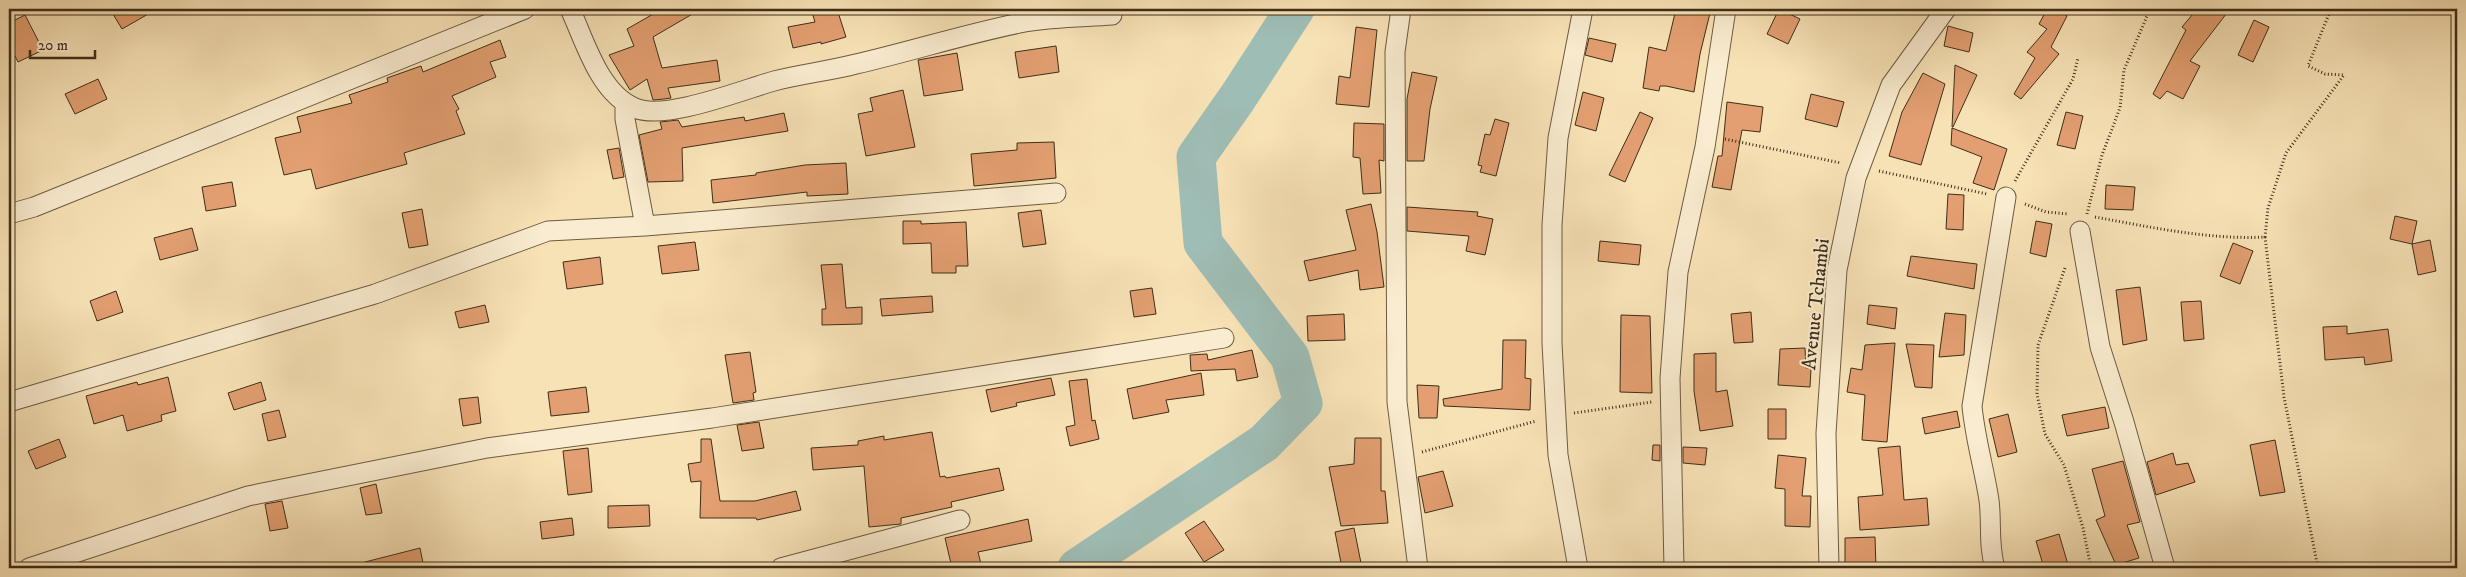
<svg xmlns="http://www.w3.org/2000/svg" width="2466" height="577" font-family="'IM FELL DW Pica',serif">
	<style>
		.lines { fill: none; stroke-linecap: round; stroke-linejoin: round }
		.river { stroke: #9ebdb5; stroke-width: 39 }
		.building { fill: #e39f71; stroke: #3e2e19 }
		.minor-casing { stroke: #6c5b40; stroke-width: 21 }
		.path { stroke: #3e2e19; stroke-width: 3; stroke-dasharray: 1 2.5; stroke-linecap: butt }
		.minor { stroke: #faecd0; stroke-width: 19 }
		.labels { text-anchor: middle; stroke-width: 4; stroke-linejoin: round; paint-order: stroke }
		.street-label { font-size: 20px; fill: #3e2e19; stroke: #faecd0 }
	</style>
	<rect width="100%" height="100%" fill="#f7e2b6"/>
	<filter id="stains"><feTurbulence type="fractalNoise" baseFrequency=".004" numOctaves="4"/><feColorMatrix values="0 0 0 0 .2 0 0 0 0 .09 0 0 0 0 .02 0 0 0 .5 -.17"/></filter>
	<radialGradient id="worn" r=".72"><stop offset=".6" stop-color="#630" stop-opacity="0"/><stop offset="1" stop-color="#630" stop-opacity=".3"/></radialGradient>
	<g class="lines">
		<path class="river" d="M 1077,568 L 1264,443 L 1303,403 L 1290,357 L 1203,243 L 1196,157 L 1238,97 L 1295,9"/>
	</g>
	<path class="building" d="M 110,9 L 157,9 L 122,29 Z
		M 662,9 L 701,9 L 653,37 L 662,68 L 717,60 L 720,81 L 668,88 L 671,98 L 664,99 L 653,100 L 647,79 L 630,90 L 609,55 L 634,46 L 627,29 Z
		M 811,9 L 837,9 L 846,37 L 821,44 L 821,42 L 793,48 L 788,27 L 815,22 Z
		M 1676,9 L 1711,9 L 1700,54 L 1694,92 L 1666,86 L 1660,86 L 1659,91 L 1643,88 L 1649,47 L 1666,51 Z
		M 1779,9 L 1800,19 L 1788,44 L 1767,34 Z
		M 2047,9 L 2059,14 L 2061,12 L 2067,16 L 2051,47 L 2059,54 L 2021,99 L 2014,94 L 2035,58 L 2027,52 L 2047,29 L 2039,24 Z
		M 2197,9 L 2230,9 L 2190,61 L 2200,66 L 2183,99 L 2167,91 L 2160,99 L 2153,94 L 2186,30 L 2182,27 Z
		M 25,15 L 43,50 L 18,62 L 9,44 L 9,23 Z
		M 2254,20 L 2269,27 L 2253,62 L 2238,55 Z
		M 1948,26 L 1973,33 L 1969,52 L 1944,46 Z
		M 1356,27 L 1377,30 L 1369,107 L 1336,104 L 1339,76 L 1350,78 Z
		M 1589,38 L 1616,44 L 1612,62 L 1585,55 Z
		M 500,40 L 506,57 L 490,62 L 496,77 L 452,96 L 459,109 L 456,111 L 465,134 L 404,153 L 407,164 L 316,189 L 311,169 L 284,175 L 275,138 L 301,132 L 297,117 L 352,103 L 349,95 L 388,82 L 387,78 L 421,66 L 423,72 Z
		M 1056,46 L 1059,72 L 1019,78 L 1015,52 Z
		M 957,53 L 963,90 L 924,96 L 918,60 Z
		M 1955,65 L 1977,75 L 1953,127 L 1952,127 Z
		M 1412,72 L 1437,77 L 1430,109 L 1424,161 L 1407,161 L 1407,99 Z
		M 1923,73 L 1945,84 L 1921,165 L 1889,156 L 1902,112 Z
		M 98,79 L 107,99 L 75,114 L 65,94 Z
		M 903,90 L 915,147 L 866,156 L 858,114 L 873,111 L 870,98 Z
		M 1583,92 L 1604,98 L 1596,131 L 1575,125 Z
		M 1811,94 L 1844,102 L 1837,127 L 1805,119 Z
		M 1727,102 L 1763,107 L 1760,132 L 1742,130 L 1731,190 L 1712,187 L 1718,156 L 1722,156 Z
		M 1640,112 L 1653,118 L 1625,182 L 1609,175 Z
		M 2066,112 L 2083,116 L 2075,149 L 2057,145 Z
		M 784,113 L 788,131 L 682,148 L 683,181 L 648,182 L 639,135 L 662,129 L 660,122 L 678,120 L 682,127 L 744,117 L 745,121 Z
		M 1495,119 L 1509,123 L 1496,176 L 1480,172 L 1482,166 L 1478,165 L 1485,134 L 1490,135 Z
		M 1354,123 L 1384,124 L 1384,161 L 1379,160 L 1381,193 L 1363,194 L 1360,158 L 1353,157 Z
		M 1952,128 L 2007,149 L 1994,190 L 1973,183 L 1982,157 L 1951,145 Z
		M 1054,142 L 1056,178 L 974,186 L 971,154 L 1017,150 L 1017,143 Z
		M 619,148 L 624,177 L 613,179 L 607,150 Z
		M 846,163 L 848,194 L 807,196 L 807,192 L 713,203 L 711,180 L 756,175 L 756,173 L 805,165 Z
		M 232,182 L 236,206 L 206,211 L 202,187 Z
		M 2106,185 L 2135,187 L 2133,210 L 2105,209 Z
		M 1948,194 L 1964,195 L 1963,230 L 1946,229 Z
		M 1371,204 L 1377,232 L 1384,287 L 1360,290 L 1358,270 L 1309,281 L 1304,261 L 1356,250 L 1346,210 Z
		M 1407,207 L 1478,212 L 1477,216 L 1493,219 L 1485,255 L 1466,251 L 1469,236 L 1407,231 Z
		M 422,209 L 428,245 L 409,248 L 402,213 Z
		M 1041,210 L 1046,244 L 1023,247 L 1018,213 Z
		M 2395,216 L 2417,221 L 2412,244 L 2390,239 Z
		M 903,221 L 921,221 L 921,224 L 966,222 L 968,266 L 956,266 L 956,273 L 932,273 L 931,243 L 903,244 Z
		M 2036,221 L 2052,224 L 2046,257 L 2030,253 Z
		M 192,228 L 198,250 L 160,260 L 154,238 Z
		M 2430,240 L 2436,271 L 2418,275 L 2412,244 Z
		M 1600,241 L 1641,245 L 1639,265 L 1598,261 Z
		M 695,242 L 699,270 L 662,274 L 658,246 Z
		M 2233,243 L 2253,251 L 2240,284 L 2220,276 Z
		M 1911,256 L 1977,264 L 1974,289 L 1907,276 Z
		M 600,257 L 603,284 L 567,289 L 563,262 Z
		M 842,264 L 846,308 L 862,307 L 862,324 L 822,325 L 822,309 L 826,309 L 821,265 Z
		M 2140,287 L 2147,340 L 2123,345 L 2116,290 Z
		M 1152,288 L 1156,314 L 1134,317 L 1130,291 Z
		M 116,291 L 123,312 L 97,321 L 90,301 Z
		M 932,296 L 933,312 L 882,316 L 880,299 Z
		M 2201,301 L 2204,339 L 2184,341 L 2181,302 Z
		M 485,305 L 489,322 L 459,328 L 455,312 Z
		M 1869,305 L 1897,308 L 1895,329 L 1867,324 Z
		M 1751,312 L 1753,342 L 1734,343 L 1731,314 Z
		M 1945,313 L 1966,315 L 1964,355 L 1939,357 Z
		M 1344,314 L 1345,340 L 1308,341 L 1307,316 Z
		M 1621,315 L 1650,316 L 1652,393 L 1620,392 Z
		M 2347,326 L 2347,334 L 2388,329 L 2392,361 L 2365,365 L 2364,357 L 2325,360 L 2323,327 Z
		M 1503,340 L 1526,340 L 1525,378 L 1531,379 L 1530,410 L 1444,406 L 1443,399 L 1502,389 Z
		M 1895,343 L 1887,442 L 1862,440 L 1865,395 L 1847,392 L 1851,368 L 1862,370 L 1865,345 Z
		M 1906,344 L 1934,345 L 1932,388 L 1915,387 Z
		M 1805,348 L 1806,368 L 1811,368 L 1810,387 L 1778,385 L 1780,349 Z
		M 1252,350 L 1258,377 L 1237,381 L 1235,369 L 1191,371 L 1190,355 L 1207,354 L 1208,360 Z
		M 750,352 L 756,392 L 753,393 L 754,400 L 733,403 L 725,355 Z
		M 1716,353 L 1716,392 L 1727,390 L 1733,426 L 1700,431 L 1694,391 L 1694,354 Z
		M 1201,373 L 1204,395 L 1166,400 L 1169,412 L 1133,419 L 1127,389 Z
		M 168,377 L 176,411 L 161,415 L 162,421 L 127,431 L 123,415 L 94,424 L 86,396 L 137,382 L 138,385 Z
		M 1051,378 L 1055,395 L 1016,403 L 1017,406 L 991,412 L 986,390 Z
		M 1087,379 L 1092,421 L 1095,420 L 1099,439 L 1070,446 L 1066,427 L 1075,425 L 1069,381 Z
		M 261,382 L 266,400 L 234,410 L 228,393 Z
		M 1417,385 L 1439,386 L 1437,418 L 1419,418 Z
		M 586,387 L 589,412 L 551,416 L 548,392 Z
		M 478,397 L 481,423 L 463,426 L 459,399 Z
		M 2105,407 L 2109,428 L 2067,436 L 2062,415 Z
		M 1768,409 L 1786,409 L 1786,439 L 1768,439 Z
		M 279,410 L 286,437 L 268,441 L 262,414 Z
		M 1957,411 L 1960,427 L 1925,434 L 1922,418 Z
		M 2008,414 L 2017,452 L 1998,457 L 1989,419 Z
		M 759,422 L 764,448 L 742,451 L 737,425 Z
		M 932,432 L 940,477 L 945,476 L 946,478 L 999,468 L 1004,490 L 951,502 L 952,507 L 901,518 L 901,524 L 869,527 L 864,466 L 813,470 L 811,448 L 858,445 L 858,441 L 884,436 L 884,440 Z
		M 1355,438 L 1381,438 L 1381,491 L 1385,491 L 1388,523 L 1341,526 L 1329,467 L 1354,464 Z
		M 59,439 L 66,457 L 36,469 L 28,451 Z
		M 701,439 L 711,439 L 720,501 L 755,501 L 796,491 L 801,510 L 757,520 L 756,518 L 700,518 L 701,481 L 691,482 L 688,464 L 701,462 Z
		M 2275,440 L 2285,492 L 2260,496 L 2250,445 Z
		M 1653,445 L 1660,445 L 1660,461 L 1652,460 Z
		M 1900,446 L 1904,500 L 1927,498 L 1929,525 L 1860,530 L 1858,497 L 1883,495 L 1878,448 Z
		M 1683,447 L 1707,448 L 1705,465 L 1683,463 Z
		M 588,448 L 592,492 L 568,495 L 563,451 Z
		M 2173,453 L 2176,465 L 2188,463 L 2195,482 L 2156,495 L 2147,462 Z
		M 1778,455 L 1806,458 L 1802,496 L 1811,496 L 1810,527 L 1785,526 L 1785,489 L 1775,488 Z
		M 2123,461 L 2140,522 L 2127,525 L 2139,558 L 2116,565 L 2096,520 L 2105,516 L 2092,469 Z
		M 1443,471 L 1453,506 L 1425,513 L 1418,477 Z
		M 376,484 L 382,513 L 366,515 L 360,488 Z
		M 282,501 L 288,528 L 270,531 L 265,504 Z
		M 649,505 L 650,526 L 608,528 L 608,506 Z
		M 572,518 L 574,535 L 542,539 L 540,522 Z
		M 1028,519 L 1032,541 L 978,552 L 982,568 L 952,568 L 945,538 Z
		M 1204,521 L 1224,550 L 1204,562 L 1185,533 Z
		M 1354,528 L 1362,568 L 1342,568 L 1335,532 Z
		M 2059,534 L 2069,568 L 2044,568 L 2036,541 Z
		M 1875,537 L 1876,568 L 1845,568 L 1845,538 Z
		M 420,548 L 424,568 L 366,568 L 365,562 Z"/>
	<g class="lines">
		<g class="minor-casing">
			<path id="minor" d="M 570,9 C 585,41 599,93 635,108 C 665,121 742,90 774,81 C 801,74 829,71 856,64 C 913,51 968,33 1025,22 C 1053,17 1083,17 1112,15
				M 1401,9 L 1395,52 L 1397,402 L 1418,568
				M 625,103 L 625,119 L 645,226
				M 9,214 L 34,207 L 525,9
				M 2080,231 L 2100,347 L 2124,422 L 2165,568
				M 9,402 L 375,294 L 548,231 L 645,226 L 1056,193
				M 29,568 L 248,496 L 487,448 L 712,418 L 1224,338
				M 781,568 L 960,520
				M 1578,568 L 1558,455 L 1552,343 L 1552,225 L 1558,138 L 1583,9
				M 1674,568 L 1670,378 L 1678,272 L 1705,147 L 1726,9
				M 1829,568 L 1826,433 L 1837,270 L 1856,178 L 1891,85 L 1946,9
				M 1995,568 C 1988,545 1992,523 1989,500 C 1984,468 1975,438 1972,406 L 2006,197"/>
		</g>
		<path class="path" d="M 1725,139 L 1841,163
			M 1879,171 L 1987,194
			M 2015,181 L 2073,79 L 2078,58
			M 2025,204 L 2046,212 L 2069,214
			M 2087,214 L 2102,155 L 2120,108 L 2124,70 L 2150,9
			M 2095,217 C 2150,227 2209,240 2265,237 L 2268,208 L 2286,153 L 2344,75 L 2325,74 L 2308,66 L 2331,9
			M 2265,237 L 2284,397 L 2318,568
			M 2065,268 L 2038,345 L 2037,394 L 2045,434 L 2064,465 L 2083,528 L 2091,568
			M 1574,413 L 1652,402
			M 1422,452 L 1536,421"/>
		<use href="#minor" class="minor"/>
	</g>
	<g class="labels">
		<g class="street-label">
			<text transform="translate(1815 304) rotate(-84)" y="7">Avenue Tchambi</text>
		</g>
	</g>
	<rect width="2466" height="577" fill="none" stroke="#f7e2b6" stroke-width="30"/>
	<rect x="10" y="10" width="2446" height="557" fill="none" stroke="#3e2e19" stroke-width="2.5"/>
	<rect x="15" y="15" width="2436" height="547" fill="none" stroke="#3e2e19"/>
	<path d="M30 50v8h65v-8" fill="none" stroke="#3e2e19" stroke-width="2.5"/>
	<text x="38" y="50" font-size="15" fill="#3e2e19" stroke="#faecd0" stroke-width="4" paint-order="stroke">20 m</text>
	<rect width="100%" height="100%" filter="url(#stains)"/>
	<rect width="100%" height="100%" fill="url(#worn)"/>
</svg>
